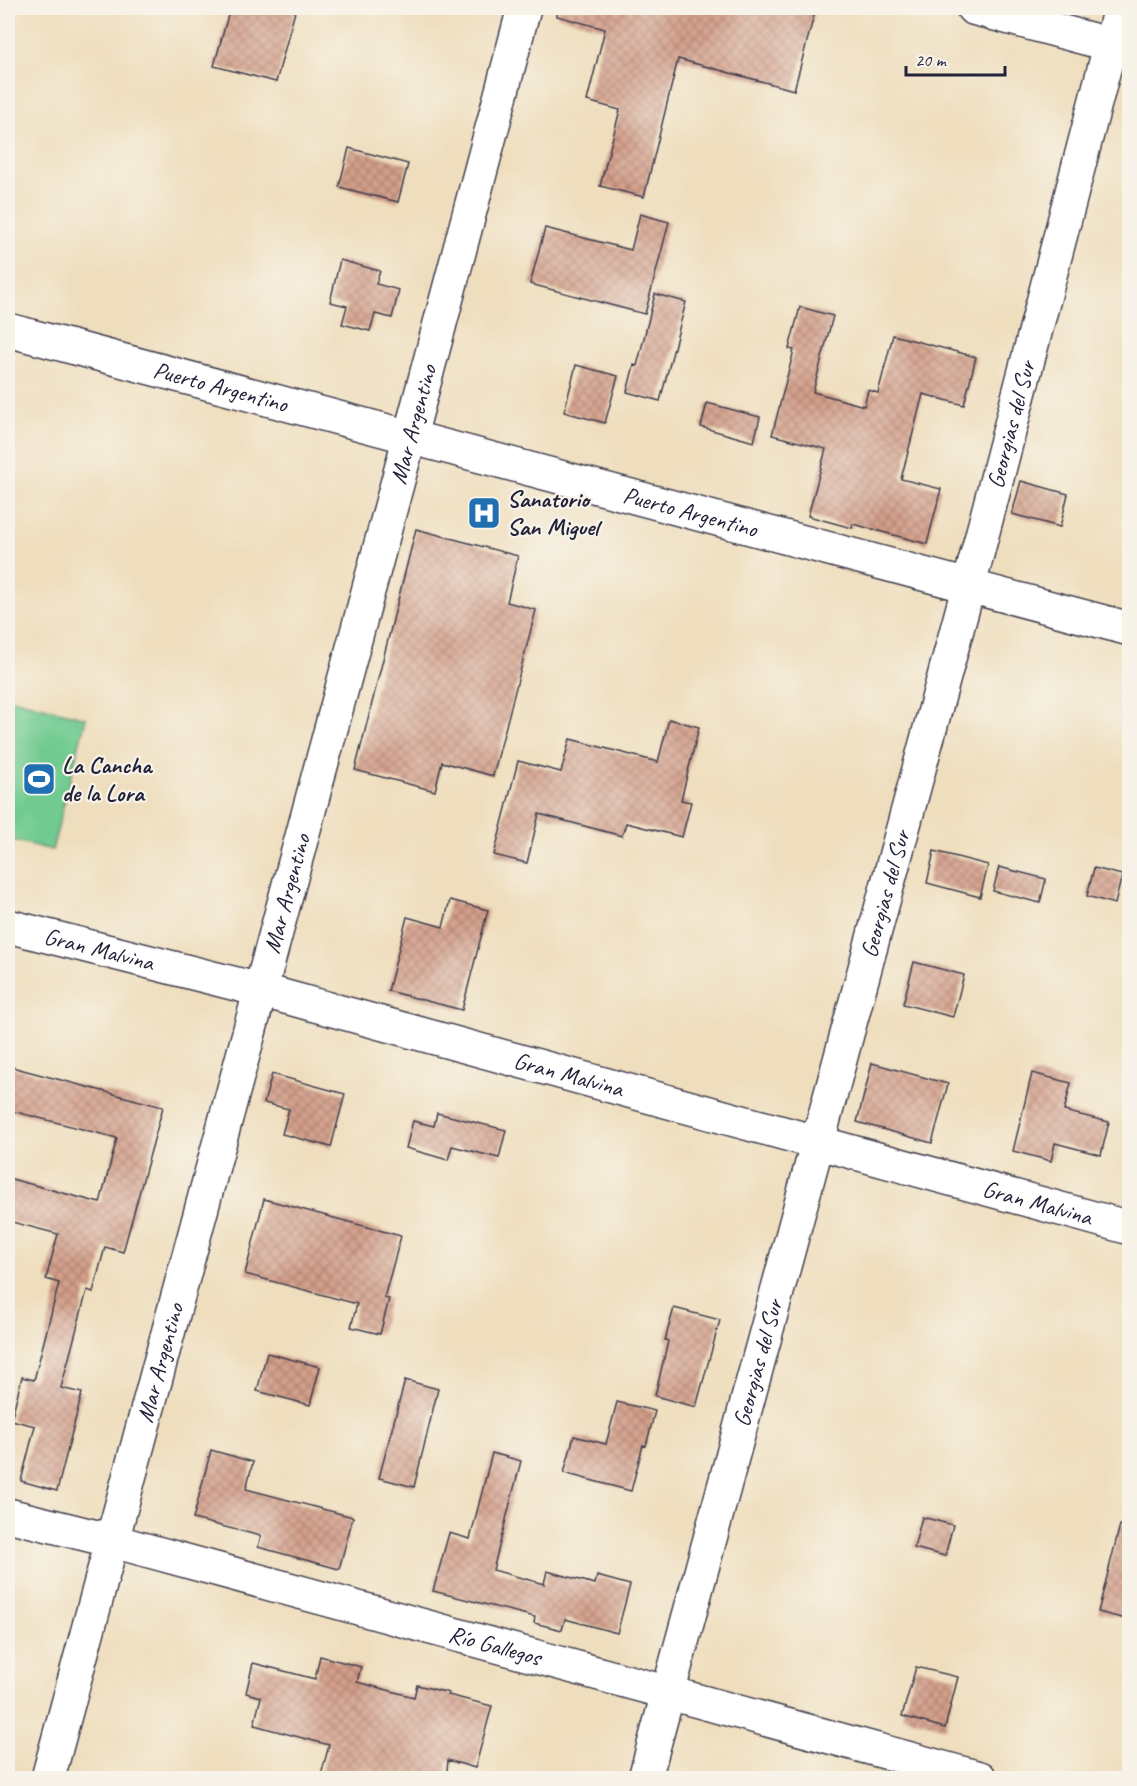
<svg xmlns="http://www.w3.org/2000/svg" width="1137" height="1786" font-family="Caveat,sans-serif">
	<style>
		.pitch { fill: #71cb91; stroke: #4a7666; stroke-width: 1.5 }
		.building { fill: url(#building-cross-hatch) }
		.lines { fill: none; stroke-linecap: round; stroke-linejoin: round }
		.street-casing { stroke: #413e4e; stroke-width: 36 }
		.street { stroke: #fff; stroke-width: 33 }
		.labels { text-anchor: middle; stroke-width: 4.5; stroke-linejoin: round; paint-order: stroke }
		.street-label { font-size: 24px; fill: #22223b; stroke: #f7f3e8 }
		.poi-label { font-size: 24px; font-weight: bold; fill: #22223b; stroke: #f7f3e8; text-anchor: start }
	</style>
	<defs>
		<pattern id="building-cross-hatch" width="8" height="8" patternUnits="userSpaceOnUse" patternTransform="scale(1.5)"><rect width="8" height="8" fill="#d49f8a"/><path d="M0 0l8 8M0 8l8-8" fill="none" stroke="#ac8172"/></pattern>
	</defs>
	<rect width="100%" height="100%" fill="#f7f3e8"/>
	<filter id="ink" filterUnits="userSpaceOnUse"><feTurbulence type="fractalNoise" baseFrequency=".0167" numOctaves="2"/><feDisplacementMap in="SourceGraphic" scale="12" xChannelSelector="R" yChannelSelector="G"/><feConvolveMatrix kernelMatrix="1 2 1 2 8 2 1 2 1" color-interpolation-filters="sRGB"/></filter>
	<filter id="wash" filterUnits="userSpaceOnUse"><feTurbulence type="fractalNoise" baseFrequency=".008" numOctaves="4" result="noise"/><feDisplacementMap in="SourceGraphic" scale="24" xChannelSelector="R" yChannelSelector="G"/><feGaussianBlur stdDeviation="1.35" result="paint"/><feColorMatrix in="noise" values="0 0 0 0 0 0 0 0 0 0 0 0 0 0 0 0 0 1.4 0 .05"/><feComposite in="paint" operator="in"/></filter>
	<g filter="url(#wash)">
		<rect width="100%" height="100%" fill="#efdebd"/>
		<path class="pitch" d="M 8,698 L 86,718 L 52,850 L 8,839 Z"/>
		<g id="blocks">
			<path class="building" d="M 230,8 L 296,8 L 276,82 L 214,66 Z
				M 558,8 L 816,8 L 794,90 L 678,59 L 644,197 L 600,186 L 620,110 L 587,101 L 605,29 L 557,16 Z
				M 349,148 L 408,164 L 398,202 L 339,187 Z
				M 640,214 L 669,222 L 645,314 L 530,284 L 545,228 L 631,250 Z
				M 340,260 L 380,271 L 376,284 L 399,290 L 392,318 L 375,314 L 370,331 L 342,324 L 347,306 L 330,302 Z
				M 655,294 L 686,302 L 660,401 L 627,392 L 634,365 L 637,366 Z
				M 800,307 L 833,316 L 813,392 L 864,406 L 868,390 L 878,393 L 893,335 L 976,357 L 964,405 L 923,394 L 901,479 L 941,489 L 927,544 L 853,524 L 852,528 L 808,516 L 826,449 L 772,435 L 794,350 L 789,349 Z
				M 576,365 L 618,376 L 605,423 L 564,412 Z
				M 707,403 L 760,417 L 754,442 L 701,427 Z
				M 1021,481 L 1068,494 L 1060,527 L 1012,514 Z
				M 416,529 L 518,556 L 507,602 L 536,610 L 493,776 L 442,762 L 435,791 L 355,770 Z
				M 669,719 L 699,727 L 681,800 L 691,802 L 682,837 L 626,823 L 622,836 L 539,814 L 527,863 L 494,855 L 518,761 L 561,772 L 570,739 L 658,762 Z
				M 934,851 L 988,865 L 980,897 L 927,883 Z
				M 999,867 L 1046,879 L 1040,903 L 993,891 Z
				M 1094,868 L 1122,875 L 1115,904 L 1087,896 Z
				M 450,900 L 488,910 L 462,1010 L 388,991 L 407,917 L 443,927 Z
				M 914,962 L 964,975 L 953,1017 L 903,1004 Z
				M 872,1063 L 948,1084 L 932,1143 L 857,1122 Z
				M 8,1066 L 163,1107 L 123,1252 L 105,1247 L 93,1292 L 87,1290 L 61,1388 L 82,1393 L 57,1491 L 21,1481 L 35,1426 L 11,1420 L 22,1377 L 34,1380 L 59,1283 L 46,1279 L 58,1234 L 8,1221 L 8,1178 L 100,1203 L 117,1138 L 8,1110 Z
				M 1032,1073 L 1071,1083 L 1064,1111 L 1109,1122 L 1101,1155 L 1055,1143 L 1051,1161 L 1013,1151 Z
				M 272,1074 L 345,1094 L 331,1147 L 282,1134 L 289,1109 L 264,1103 Z
				M 437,1113 L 506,1130 L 499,1158 L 452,1146 L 448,1160 L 406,1148 L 413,1121 L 434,1126 Z
				M 264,1199 L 401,1236 L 384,1298 L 389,1299 L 380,1334 L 351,1327 L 357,1304 L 245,1274 Z
				M 674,1308 L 720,1320 L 696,1407 L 655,1396 L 668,1341 L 665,1340 Z
				M 267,1353 L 320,1367 L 310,1405 L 257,1391 Z
				M 405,1380 L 438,1389 L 414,1487 L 379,1478 Z
				M 617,1402 L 655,1411 L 646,1446 L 643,1445 L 631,1491 L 564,1473 L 574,1436 L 606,1444 Z
				M 211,1450 L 253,1462 L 246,1489 L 353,1517 L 339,1569 L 258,1547 L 261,1536 L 193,1519 Z
				M 492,1453 L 521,1461 L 493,1570 L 544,1584 L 547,1571 L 595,1584 L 597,1576 L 630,1585 L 617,1633 L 565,1619 L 562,1630 L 534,1623 L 535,1617 L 433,1591 L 449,1533 L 470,1539 Z
				M 922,1517 L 953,1525 L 945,1556 L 914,1548 Z
				M 1120,1525 L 1130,1526 L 1130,1620 L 1098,1612 Z
				M 320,1656 L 361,1667 L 357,1682 L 414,1697 L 417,1685 L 449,1693 L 448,1695 L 492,1706 L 475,1768 L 448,1760 L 446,1779 L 320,1779 L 329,1745 L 254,1725 L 261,1697 L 246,1693 L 253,1663 L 315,1679 Z
				M 916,1667 L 958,1677 L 945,1728 L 902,1716 Z"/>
		</g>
	</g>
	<g filter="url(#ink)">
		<use href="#blocks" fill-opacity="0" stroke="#413e4e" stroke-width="1.5"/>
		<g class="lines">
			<g class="street-casing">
				<g id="street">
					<path d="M 973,8 L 1130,50"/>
					<path id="s1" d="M 8,330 L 1130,629"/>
					<path id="s2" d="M 8,926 L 260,990 L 1130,1228"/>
					<path id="s3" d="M 8,1515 L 113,1541 L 980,1778"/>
					<path id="s4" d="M 48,1778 L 410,436 L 524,8"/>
					<path id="s5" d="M 645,1778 L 969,585 L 1120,8"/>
				</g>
			</g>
			<use href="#street" class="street"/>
		</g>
	</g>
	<defs>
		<g id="hospital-square" transform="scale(1.725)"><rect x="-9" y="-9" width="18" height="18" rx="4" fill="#1f6fb2" stroke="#f7f3e8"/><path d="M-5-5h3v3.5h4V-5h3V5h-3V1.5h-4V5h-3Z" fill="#fff"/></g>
		<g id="stadium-square" transform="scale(1.725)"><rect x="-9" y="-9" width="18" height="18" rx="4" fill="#1f6fb2" stroke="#f7f3e8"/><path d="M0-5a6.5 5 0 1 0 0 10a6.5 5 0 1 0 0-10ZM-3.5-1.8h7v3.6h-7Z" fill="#fff"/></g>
	</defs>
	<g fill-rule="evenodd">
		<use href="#hospital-square" x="484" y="513"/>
		<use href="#stadium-square" x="39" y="779"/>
	</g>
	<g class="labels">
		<g class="street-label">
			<text dy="8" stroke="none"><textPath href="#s1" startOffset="220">Puerto Argentino</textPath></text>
			<text dy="8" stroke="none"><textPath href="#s4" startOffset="1402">Mar Argentino</textPath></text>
			<text dy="8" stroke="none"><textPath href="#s5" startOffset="1402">Georgias del Sur</textPath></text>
			<text dy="8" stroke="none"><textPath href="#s1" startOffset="706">Puerto Argentino</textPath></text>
			<text dy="8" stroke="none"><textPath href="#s4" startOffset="916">Mar Argentino</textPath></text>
			<text dy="8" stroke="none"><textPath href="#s5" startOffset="916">Georgias del Sur</textPath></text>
			<text dy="8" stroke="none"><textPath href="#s2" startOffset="94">Gran Malvina</textPath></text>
			<text dy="8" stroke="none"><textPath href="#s2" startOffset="580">Gran Malvina</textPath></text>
			<text dy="8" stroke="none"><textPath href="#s2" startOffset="1066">Gran Malvina</textPath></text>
			<text dy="8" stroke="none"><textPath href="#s4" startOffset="430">Mar Argentino</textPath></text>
			<text dy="8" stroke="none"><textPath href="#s5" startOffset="430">Georgias del Sur</textPath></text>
			<text dy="8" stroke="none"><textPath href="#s3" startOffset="504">Río Gallegos</textPath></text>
		</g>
		<g class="poi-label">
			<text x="507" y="507">Sanatorio<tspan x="507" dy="28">San Miguel</tspan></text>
			<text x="62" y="773">La Cancha<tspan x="62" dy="28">de la Lora</tspan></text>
		</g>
	</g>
	<rect width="1137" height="1786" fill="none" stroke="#f7f3e8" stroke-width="30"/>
	<path d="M906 66v9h99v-9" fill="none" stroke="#22223b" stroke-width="3"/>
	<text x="915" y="66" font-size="18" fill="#22223b" stroke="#f7f3e8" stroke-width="4.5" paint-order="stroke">20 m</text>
</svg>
